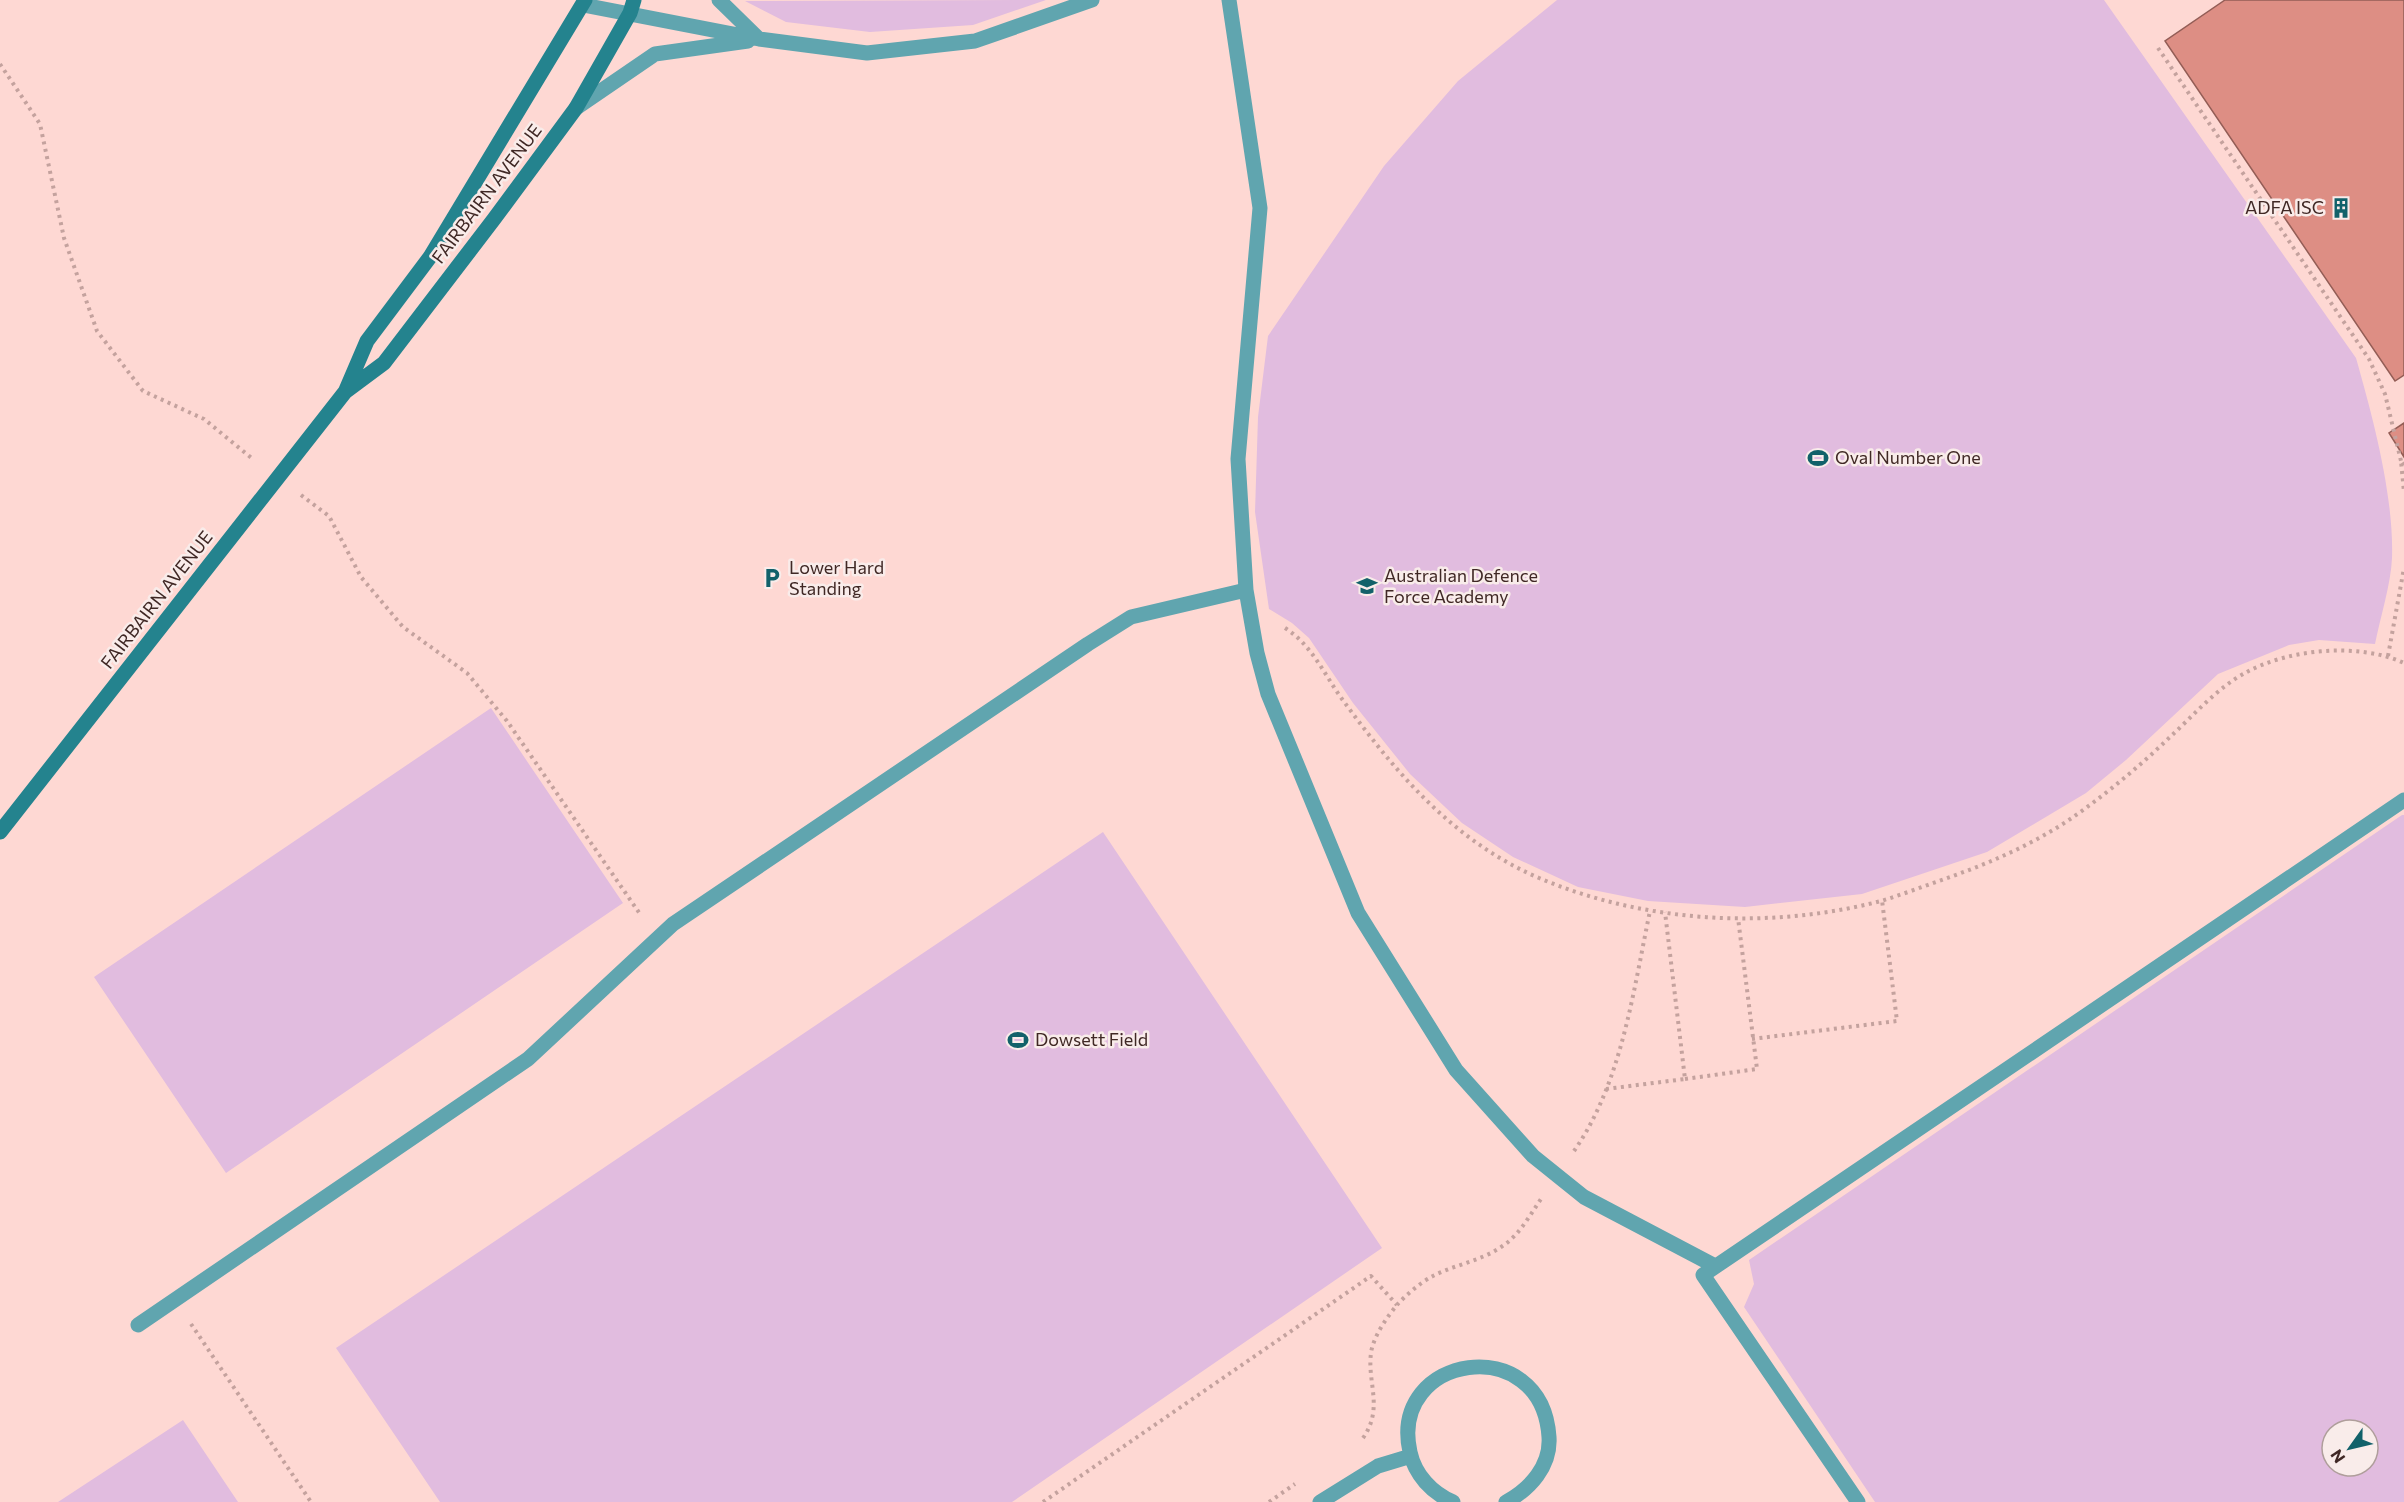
<svg xmlns="http://www.w3.org/2000/svg" width="2404" height="1502" font-family="Commissioner,sans-serif">
	<style>
		.green { fill: #e1bcdf; fill-rule: evenodd }
		.building { fill: #dd8e84; stroke: #935d56; stroke-width: 1.5 }
		.lines { fill: none; stroke-linecap: round; stroke-linejoin: round }
		.path { stroke: #c4a29e; stroke-width: 4; stroke-dasharray: 3 4.5; stroke-linecap: butt }
		.lane { stroke: #60a5af; stroke-width: 15 }
		.street { stroke: #60a5af; stroke-width: 15 }
		.secondary { stroke: #24838e; stroke-width: 15 }
		.labels { text-anchor: middle; stroke-width: 5; stroke-linejoin: round; paint-order: stroke }
		.street-label { font-size: 18px; fill: #402825; stroke: #f9ecea }
		.poi-label { font-size: 18px; fill: #402825; stroke: #f9ecea; text-anchor: start }
	</style>
	<rect width="100%" height="100%" fill="#fed8d3"/>
	<path class="green" d="M 1046,0 L 973,25 L 870,32 L 786,22 L 745,1 Z
		M 1557,0 L 2104,0 L 2356,358 C 2373,418 2394,496 2392,558 C 2391,584 2380,618 2375,644 L 2319,640 L 2289,645 L 2218,674 L 2126,760 L 2086,793 L 1987,852 L 1862,894 L 1745,907 L 1648,901 L 1578,887 L 1513,857 L 1462,823 L 1410,774 L 1353,703 L 1309,638 L 1292,623 L 1269,609 L 1255,512 L 1258,417 L 1268,336 L 1384,166 L 1458,81 Z
		M 491,708 L 623,903 L 226,1173 L 94,977 Z
		M 2402,815 L 2404,815 L 2404,1502 L 1875,1502 L 1744,1307 L 1754,1284 L 1749,1260 ZM 2332,1430 L 2368,1430 L 2368,1466 L 2332,1466 Z
		M 1103,832 L 1382,1248 L 1012,1502 L 440,1502 L 336,1348 Z
		M 183,1420 L 238,1502 L 58,1502 Z"/>
	<path class="building" d="M 2225,0 L 2404,0 L 2404,375 L 2395,381 L 2165,41 Z
		M 2404,423 L 2404,457 L 2389,433 Z"/>
	<g class="lines">
		<path class="path" d="M 2158,48 L 2369,359 L 2385,394 L 2401,461
			M 0,64 L 40,124 L 64,238 L 97,331 L 143,391 L 204,419 L 254,460
			M 2404,465 L 2401,461 L 2404,492
			M 301,495 L 329,516 L 361,577 L 403,627 L 467,673 L 507,721 L 640,914
			M 1285,628 C 1312,645 1324,674 1342,699 C 1396,773 1453,841 1539,878 C 1645,923 1770,930 1881,901 C 1904,894 1927,885 1950,877 C 1995,861 2040,841 2079,813 C 2111,790 2142,764 2170,737 C 2193,716 2217,688 2245,673 C 2288,649 2358,642 2404,663
			M 2388,656 L 2404,568
			M 1752,1039 L 1897,1021 L 1882,900
			M 1685,1079 L 1757,1069 L 1738,918
			M 1606,1089 L 1685,1079 L 1665,912
			M 1574,1151 C 1622,1082 1633,992 1650,911
			M 191,1324 L 311,1502
			M 1363,1438 C 1384,1408 1367,1383 1371,1353 C 1373,1337 1387,1317 1397,1305 C 1406,1295 1421,1282 1433,1276 C 1456,1264 1482,1261 1504,1245 C 1520,1234 1530,1215 1541,1199
			M 1043,1502 L 1371,1276 L 1397,1305
			M 1269,1502 L 1295,1484"/>
		<path class="lane" d="M 1229,0 L 1260,208 L 1238,459 L 1246,590 L 1257,653 L 1268,694 L 1358,913 L 1456,1070 L 1533,1156 L 1584,1197 L 1715,1266
			M 138,1325 L 528,1059 L 673,924 L 1088,644 L 1131,617 L 1246,590
			M 1858,1502 L 1703,1275 L 2404,800"/>
		<path class="street" d="M 719,0 L 759,39
			M 583,5 L 759,39 L 867,53 L 975,41 L 1092,0
			M 576,108 L 655,54 L 748,41
			M 1320,1502 L 1378,1466 L 1411,1456
			M 1453,1502 C 1432,1493 1415,1475 1410,1452 C 1388,1354 1542,1330 1549,1437 C 1551,1466 1530,1489 1506,1502"/>
		<path class="secondary" d="M 346,390 L 367,341 L 430,257 L 585,0
			M 0,832 L 345,392 L 384,363 L 494,219 L 576,108 L 630,13 L 634,0"/>
	</g>
	<defs>
		<g id="building-bare" transform="scale(1.62)"><path d="M-4-6H4V6H1V3H-1V6H-4ZM-2.5-4.3h1.7v1.8h-1.7ZM.8-4.3h1.7v1.8H.8ZM-2.5-1h1.7V.8h-1.7ZM.8-1h1.7V.8H.8Z" fill="#12616a" stroke="#f9ecea" stroke-width="2.5" paint-order="stroke"/></g>
		<g id="stadium-bare" transform="scale(1.62)"><path d="M0-5a6.5 5 0 1 0 0 10a6.5 5 0 1 0 0-10ZM-3.5-1.8h7v3.6h-7Z" fill="#12616a" stroke="#f9ecea" stroke-width="2.5" paint-order="stroke"/></g>
		<g id="parking-bare" transform="scale(1.62)"><path d="M-3.5-5.5H1a3.5 3.5 0 0 1 0 7H-1V5.5H-3.5ZM-1-3.4V-.6H.8a1.4 1.4 0 0 0 0-2.8Z" fill="#12616a" stroke="#f9ecea" stroke-width="2.5" paint-order="stroke"/></g>
		<g id="university-bare" transform="scale(1.62)"><path d="M0-5L7-2L0 1L-7-2ZM-4 1L0 2.5L4 1V4Q0 6-4 4Z" fill="#12616a" stroke="#f9ecea" stroke-width="2.5" paint-order="stroke"/></g>
	</defs>
	<g fill-rule="evenodd">
		<use href="#building-bare" x="2341" y="208"/>
		<use href="#stadium-bare" x="1818" y="458"/>
		<use href="#parking-bare" x="772" y="578"/>
		<use href="#university-bare" x="1367" y="586"/>
		<use href="#stadium-bare" x="1018" y="1040"/>
	</g>
	<g class="labels">
		<g class="street-label">
			<text transform="translate(487 194) rotate(-53)" y="6">FAIRBAIRN AVENUE</text>
			<text transform="translate(157 600) rotate(-52)" y="6">FAIRBAIRN AVENUE</text>
		</g>
		<g class="poi-label">
			<text x="2324" y="214" text-anchor="end">ADFA ISC</text>
			<text x="1835" y="464">Oval Number One</text>
			<text x="789" y="574">Lower Hard<tspan x="789" dy="21">Standing</tspan></text>
			<text x="1384" y="582">Australian Defence<tspan x="1384" dy="21">Force Academy</tspan></text>
			<text x="1035" y="1046">Dowsett Field</text>
		</g>
	</g>
	<g transform="translate(2350 1448) rotate(236)"><circle r="28" fill="#f9ecea" stroke="#af9e9b" stroke-width="1.5"/>
	<path d="M0-4.5L10 22L0 15L-10 22Z" fill="#12616a"/>
	<text y="-9" font-size="16" font-weight="bold" text-anchor="middle" fill="#402825">N</text>
	</g>
</svg>
